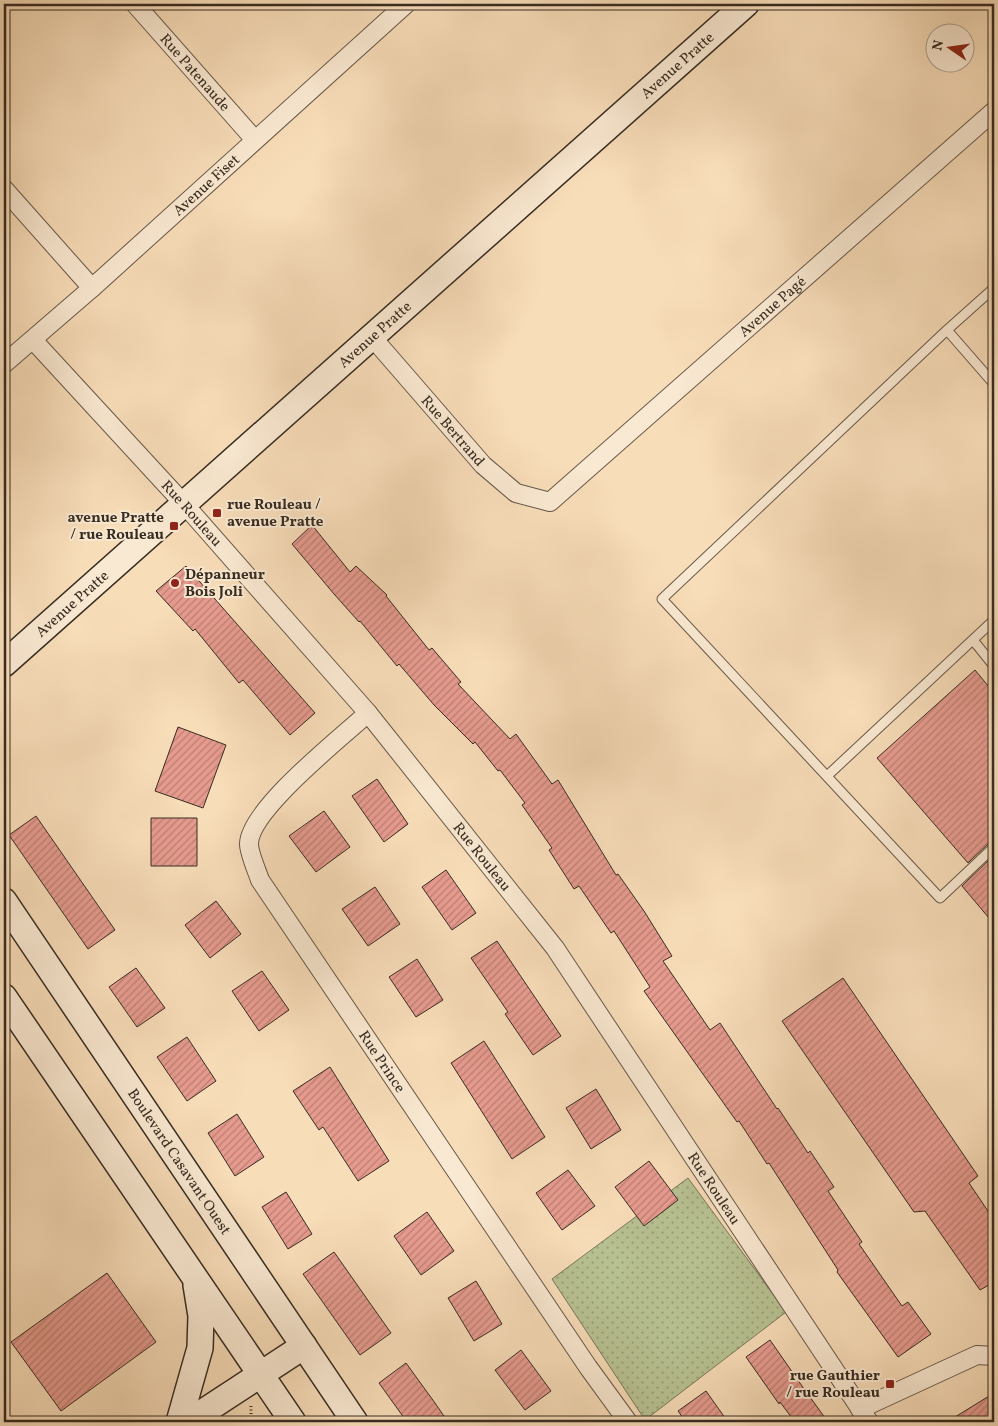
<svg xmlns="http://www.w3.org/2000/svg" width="998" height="1426" font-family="Vollkorn,serif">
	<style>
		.park { fill: url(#park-dots); stroke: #78775a }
		.building { fill: url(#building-hatch); stroke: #372c22 }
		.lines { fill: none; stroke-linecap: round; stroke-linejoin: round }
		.lane-casing { stroke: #675848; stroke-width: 11 }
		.street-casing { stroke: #675848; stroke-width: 20 }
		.secondary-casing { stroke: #372c22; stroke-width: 28 }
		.path { stroke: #372c22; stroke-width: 3; stroke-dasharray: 1 2.5; stroke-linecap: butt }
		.lane { stroke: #fae9d2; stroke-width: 9 }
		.street { stroke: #fae9d2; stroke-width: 18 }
		.secondary { stroke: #fae9d2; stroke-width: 25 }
		.poi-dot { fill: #8f2418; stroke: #fae9d2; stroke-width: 2 }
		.labels { text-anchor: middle; stroke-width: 4; stroke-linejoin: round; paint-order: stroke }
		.street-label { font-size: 15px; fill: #372c22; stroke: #fae9d2 }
		.poi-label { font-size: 15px; font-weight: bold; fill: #372c22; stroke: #fae9d2; text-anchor: start }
	</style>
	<defs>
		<pattern id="park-dots" width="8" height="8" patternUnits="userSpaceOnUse" patternTransform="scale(1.25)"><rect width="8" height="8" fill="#b8c293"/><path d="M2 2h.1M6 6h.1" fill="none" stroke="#969e78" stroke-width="1.8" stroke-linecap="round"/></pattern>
		<pattern id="building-hatch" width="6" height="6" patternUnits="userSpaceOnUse" patternTransform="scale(1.25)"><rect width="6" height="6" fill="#e79b8f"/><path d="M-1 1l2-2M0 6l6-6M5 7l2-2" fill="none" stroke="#bc7f74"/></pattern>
	</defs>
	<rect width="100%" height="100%" fill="#f8ddb9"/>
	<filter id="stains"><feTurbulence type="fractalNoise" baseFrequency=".004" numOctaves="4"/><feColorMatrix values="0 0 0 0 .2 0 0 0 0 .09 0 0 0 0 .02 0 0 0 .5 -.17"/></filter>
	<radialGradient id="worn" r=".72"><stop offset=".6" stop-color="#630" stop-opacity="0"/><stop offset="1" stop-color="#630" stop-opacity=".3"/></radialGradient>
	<path class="park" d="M 688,1178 L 786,1312 L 645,1420 L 552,1279 Z"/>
	<path class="building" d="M 312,525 L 350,572 L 356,566 L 387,595 L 386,596 L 429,650 L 432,648 L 461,682 L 458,684 L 510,739 L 516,734 L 552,784 L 558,780 L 616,875 L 618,874 L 644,911 L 672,956 L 663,961 L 710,1030 L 720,1023 L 777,1109 L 778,1108 L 808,1153 L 810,1151 L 834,1187 L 828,1191 L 862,1242 L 859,1244 L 902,1306 L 908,1302 L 931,1334 L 898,1357 L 837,1272 L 838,1270 L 769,1163 L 767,1164 L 739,1121 L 737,1122 L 644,991 L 650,987 L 614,931 L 611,933 L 579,886 L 574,889 L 549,850 L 552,848 L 522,805 L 525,803 L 500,770 L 498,771 L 475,742 L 473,744 L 434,705 L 399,664 L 397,666 L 360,621 L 359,622 L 334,594 L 292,544 Z
		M 186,566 L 315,713 L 290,735 L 243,680 L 239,683 L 195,629 L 193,631 L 156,591 Z
		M 975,670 L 994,693 L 994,841 L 990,842 L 968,863 L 877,758 Z
		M 178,727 L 226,745 L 203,808 L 155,791 Z
		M 377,779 L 408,824 L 384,842 L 352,796 Z
		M 324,811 L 350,847 L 316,872 L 289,836 Z
		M 36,816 L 115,930 L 88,949 L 9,835 Z
		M 151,818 L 197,818 L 197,866 L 151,866 Z
		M 994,855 L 994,924 L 962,886 Z
		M 446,870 L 476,913 L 452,930 L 422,887 Z
		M 375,887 L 400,924 L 368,946 L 342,909 Z
		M 216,901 L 241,934 L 210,958 L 185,925 Z
		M 497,941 L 561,1036 L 533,1055 L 505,1014 L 508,1012 L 471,958 Z
		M 417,959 L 443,1000 L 416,1017 L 389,977 Z
		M 136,968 L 165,1008 L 137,1027 L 109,987 Z
		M 262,971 L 289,1010 L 259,1031 L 232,991 Z
		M 843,978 L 978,1176 L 969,1183 L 994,1220 L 994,1282 L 980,1290 L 925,1211 L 914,1212 L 782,1021 Z
		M 187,1037 L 216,1081 L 187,1101 L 157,1057 Z
		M 484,1041 L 545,1137 L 512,1159 L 451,1063 Z
		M 330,1067 L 389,1161 L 358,1181 L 323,1127 L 319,1130 L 293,1091 Z
		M 596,1089 L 621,1130 L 591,1149 L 566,1108 Z
		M 237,1114 L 264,1157 L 235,1176 L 208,1133 Z
		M 649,1161 L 678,1200 L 644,1226 L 615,1187 Z
		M 568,1170 L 595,1206 L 562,1230 L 536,1193 Z
		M 286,1192 L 312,1234 L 288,1249 L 262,1207 Z
		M 427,1212 L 454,1251 L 421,1275 L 394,1236 Z
		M 334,1252 L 391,1333 L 360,1355 L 303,1274 Z
		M 107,1273 L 156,1342 L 61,1411 L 11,1342 Z
		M 476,1281 L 502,1324 L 474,1341 L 448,1298 Z
		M 770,1340 L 802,1386 L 828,1422 L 795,1422 L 780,1402 L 779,1404 L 746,1357 Z
		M 521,1350 L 551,1391 L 525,1410 L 495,1370 Z
		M 406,1363 L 435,1403 L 448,1422 L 407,1422 L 379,1383 Z
		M 706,1391 L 728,1422 L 686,1422 L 678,1411 Z
		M 994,1393 L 994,1422 L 947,1422 Z"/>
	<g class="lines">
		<g class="lane-casing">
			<path id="lane" d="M 994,288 L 947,330 L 994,384
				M 947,330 L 662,599 L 940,898 L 994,847
				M 973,640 L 994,666
				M 827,776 L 994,620"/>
		</g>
		<g class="street-casing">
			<g id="street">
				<path id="s1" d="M 135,4 L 255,140"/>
				<path d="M 4,189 L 92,288"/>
				<path id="s2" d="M 372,337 L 483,465 L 516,493 L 550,502 L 994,111"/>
				<path id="s3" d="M 33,340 L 184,504 L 368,713 L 555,948 L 869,1422"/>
				<path id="s4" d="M 4,364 L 92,288 L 406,4"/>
				<path id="s5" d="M 368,713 C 342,737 249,810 249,844 C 249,853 257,871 260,880 L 588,1367 L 628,1422"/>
				<path d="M 860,1409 L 977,1355 L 994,1356"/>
			</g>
		</g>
		<g class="secondary-casing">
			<g id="secondary">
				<path id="s6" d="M 4,664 L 746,4"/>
				<path id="s7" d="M 4,901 L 355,1422"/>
				<path d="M 4,997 L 293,1422"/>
				<path d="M 179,1422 L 200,1348 L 201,1316 L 196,1285"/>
				<path d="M 188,1422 L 304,1346"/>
			</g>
		</g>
		<path class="path" d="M 251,1406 L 251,1422"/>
		<use href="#lane" class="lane"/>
		<use href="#street" class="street"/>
		<use href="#secondary" class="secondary"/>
	</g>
	<g class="poi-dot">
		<rect x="212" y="508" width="10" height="10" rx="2.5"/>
		<rect x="169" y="521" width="10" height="10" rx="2.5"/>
		<circle cx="175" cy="583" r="5"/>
		<rect x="885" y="1379" width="10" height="10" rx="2.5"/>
	</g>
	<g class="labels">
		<g class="street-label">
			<text dy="5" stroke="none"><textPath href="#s6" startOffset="901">Avenue Pratte</textPath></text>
			<text dy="5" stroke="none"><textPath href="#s1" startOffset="91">Rue Patenaude</textPath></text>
			<text dy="5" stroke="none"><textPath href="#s4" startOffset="270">Avenue Fiset</textPath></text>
			<text dy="5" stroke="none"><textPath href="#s2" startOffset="544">Avenue Pagé</textPath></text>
			<text dy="5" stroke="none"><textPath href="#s6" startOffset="496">Avenue Pratte</textPath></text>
			<text dy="5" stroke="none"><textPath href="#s2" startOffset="124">Rue Bertrand</textPath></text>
			<text dy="5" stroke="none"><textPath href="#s3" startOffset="235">Rue Rouleau</textPath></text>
			<text dy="5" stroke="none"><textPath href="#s6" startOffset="91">Avenue Pratte</textPath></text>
			<text dy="5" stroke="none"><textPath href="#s3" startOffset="685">Rue Rouleau</textPath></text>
			<text dy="5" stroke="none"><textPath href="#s5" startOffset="436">Rue Prince</textPath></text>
			<text dy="5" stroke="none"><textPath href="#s7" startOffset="314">Boulevard Casavant Ouest</textPath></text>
			<text dy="5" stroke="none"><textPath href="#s3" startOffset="1090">Rue Rouleau</textPath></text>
		</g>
		<g class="poi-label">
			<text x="227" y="509">rue Rouleau /<tspan x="227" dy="17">avenue Pratte</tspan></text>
			<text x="164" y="522" text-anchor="end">avenue Pratte<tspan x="164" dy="17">/ rue Rouleau</tspan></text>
			<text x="185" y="579">Dépanneur<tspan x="185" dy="17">Bois Joli</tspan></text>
			<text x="880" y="1380" text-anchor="end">rue Gauthier<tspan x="880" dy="17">/ rue Rouleau</tspan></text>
		</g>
	</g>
	<rect width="998" height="1426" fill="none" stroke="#f8ddb9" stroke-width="20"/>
	<rect x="5" y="5" width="988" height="1416" fill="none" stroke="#372c22" stroke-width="2.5"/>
	<rect x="10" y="10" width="978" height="1406" fill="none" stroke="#372c22"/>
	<g transform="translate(950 48) rotate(283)"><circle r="24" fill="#fae9d2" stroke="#ac9d8c"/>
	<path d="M0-4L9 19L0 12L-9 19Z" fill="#8f2418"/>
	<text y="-8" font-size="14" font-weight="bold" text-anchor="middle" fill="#372c22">N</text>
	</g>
	<rect width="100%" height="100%" filter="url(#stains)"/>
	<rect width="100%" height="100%" fill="url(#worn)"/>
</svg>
